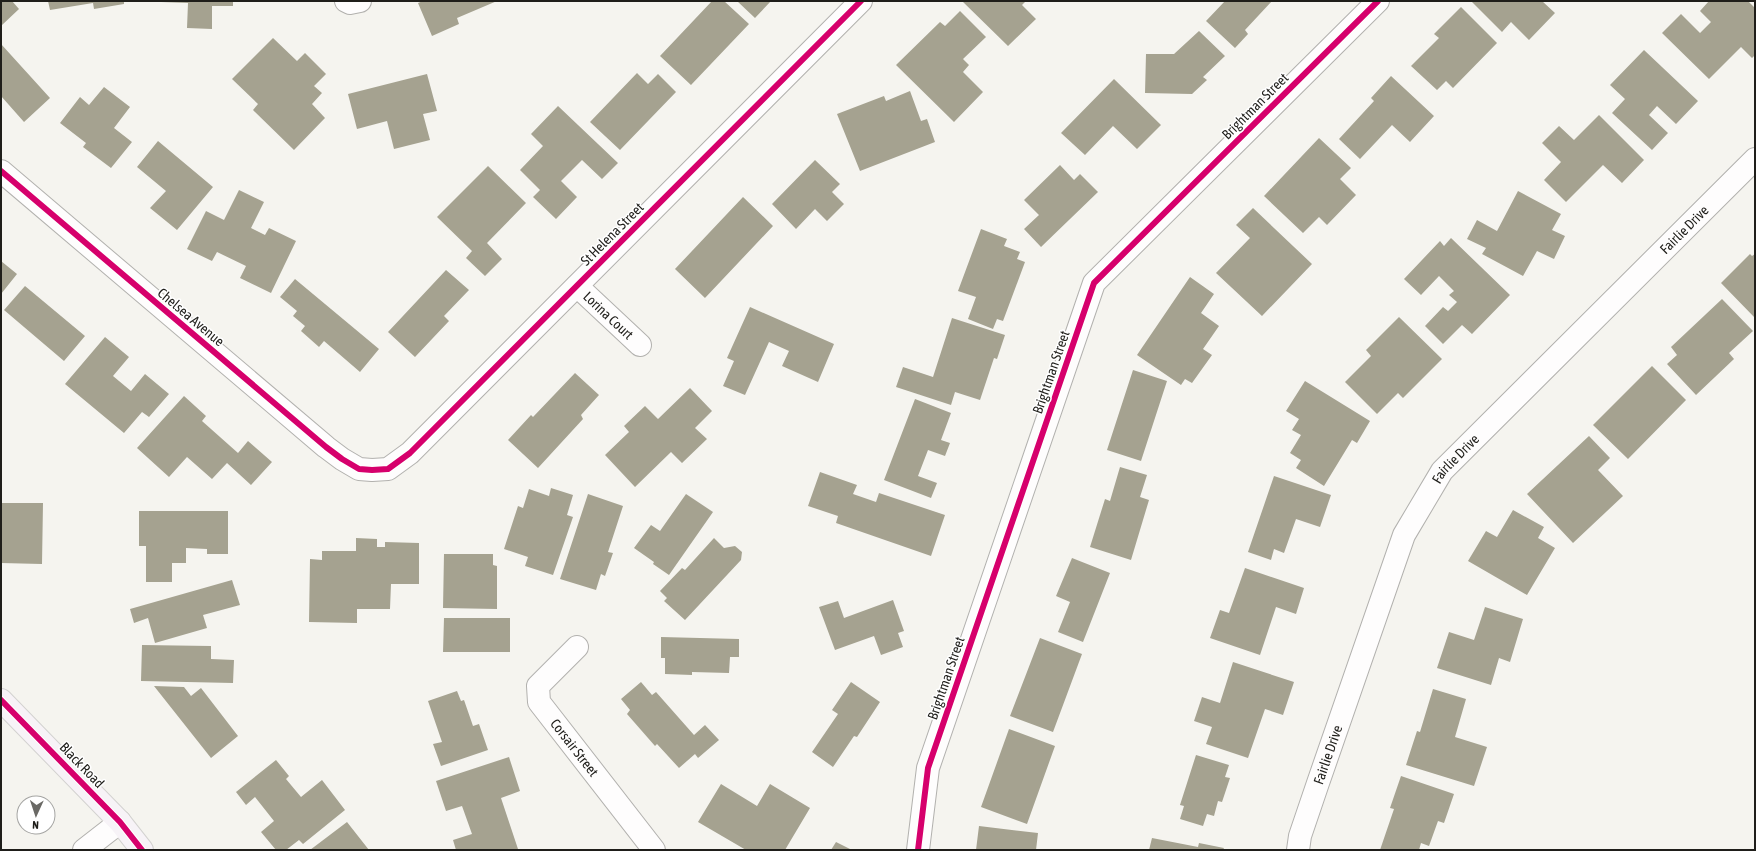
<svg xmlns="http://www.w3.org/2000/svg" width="1756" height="851" font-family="'Asap Condensed',sans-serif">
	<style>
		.building { fill: #a5a290 }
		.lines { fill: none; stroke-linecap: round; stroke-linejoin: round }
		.minor-casing { stroke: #b2b1ae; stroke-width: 24 }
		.major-casing { stroke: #d3d2d0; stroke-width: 24 }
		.minor { stroke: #fefdfd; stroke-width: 22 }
		.major { stroke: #f7f3f7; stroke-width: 22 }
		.cycleway-casing { stroke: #fff; stroke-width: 8 }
		.cycleway { stroke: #d6006c; stroke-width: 6 }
		.labels { text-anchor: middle; stroke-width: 3; stroke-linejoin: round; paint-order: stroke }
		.street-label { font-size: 14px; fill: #1f1e1a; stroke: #fff }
	</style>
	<rect width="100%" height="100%" fill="#f5f4ef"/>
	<path class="building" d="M 1,1 L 12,1 L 19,9 L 1,26 Z
		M 48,1 L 124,1 L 124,4 L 94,9 L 93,3 L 50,10 Z
		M 161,1 L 233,1 L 233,6 L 212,6 L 212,29 L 187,28 L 188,3 L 161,2 Z
		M 423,1 L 497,1 L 457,18 L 459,24 L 432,36 L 418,3 Z
		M 712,1 L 724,1 L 749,24 L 691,85 L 660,56 Z
		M 737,1 L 771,1 L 755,18 Z
		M 962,1 L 1026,1 L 1022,5 L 1036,19 L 1008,46 Z
		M 1225,1 L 1272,1 L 1245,30 L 1248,34 L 1235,48 L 1206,21 Z
		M 1471,1 L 1542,1 L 1555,13 L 1529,40 L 1511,22 L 1502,32 Z
		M 1709,1 L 1748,1 L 1755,8 L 1755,55 L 1752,58 L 1741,47 L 1709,79 L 1662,33 L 1681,14 L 1700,33 L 1711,22 L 1700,11 Z
		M 1461,7 L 1497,43 L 1453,88 L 1446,81 L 1437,90 L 1411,66 L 1439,38 L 1434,34 Z
		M 960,11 L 986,37 L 963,59 L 969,65 L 963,72 L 983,92 L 954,122 L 896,65 L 940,22 L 945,26 Z
		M 1199,31 L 1225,56 L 1203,77 L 1207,80 L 1192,94 L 1145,93 L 1146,54 L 1174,54 Z
		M 273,38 L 297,61 L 305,53 L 326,74 L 314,86 L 322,93 L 312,104 L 325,118 L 294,150 L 253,110 L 258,104 L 232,79 Z
		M 1,44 L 50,98 L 24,122 L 1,96 Z
		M 1644,50 L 1698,101 L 1676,124 L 1657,106 L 1649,115 L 1668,133 L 1652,150 L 1612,113 L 1625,99 L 1610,85 Z
		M 637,73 L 648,84 L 658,74 L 676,92 L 620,150 L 590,122 Z
		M 427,74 L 437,111 L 423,114 L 430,140 L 394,149 L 387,121 L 357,129 L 348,94 Z
		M 1391,76 L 1434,116 L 1410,142 L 1392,125 L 1360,159 L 1339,139 L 1374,101 L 1371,98 Z
		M 1114,79 L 1161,125 L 1137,149 L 1113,126 L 1085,155 L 1061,133 Z
		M 104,87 L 130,107 L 114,128 L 132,142 L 111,168 L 83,147 L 86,143 L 60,123 L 80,97 L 89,105 Z
		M 910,91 L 921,121 L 927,119 L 935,142 L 860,171 L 837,114 L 884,96 L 886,101 Z
		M 558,106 L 618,163 L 602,179 L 582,160 L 561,181 L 577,197 L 556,219 L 533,197 L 540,190 L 520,170 L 543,146 L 531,134 Z
		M 1599,115 L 1644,160 L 1622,183 L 1603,165 L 1566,202 L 1544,180 L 1561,162 L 1542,143 L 1559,126 L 1574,140 Z
		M 1319,138 L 1351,168 L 1340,179 L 1356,195 L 1327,225 L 1319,217 L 1303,233 L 1264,196 Z
		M 158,141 L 213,187 L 177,230 L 150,208 L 166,191 L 137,167 Z
		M 815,160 L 840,184 L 832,192 L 844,204 L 827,221 L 815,209 L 796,229 L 772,204 Z
		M 1060,165 L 1074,180 L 1080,174 L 1098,192 L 1041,247 L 1024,229 L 1039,215 L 1024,200 Z
		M 488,166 L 526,203 L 487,243 L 502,259 L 485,276 L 466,258 L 472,251 L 437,217 Z
		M 239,190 L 264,202 L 251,228 L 265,235 L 269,228 L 296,241 L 271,293 L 240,278 L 246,266 L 217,252 L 212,261 L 187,249 L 206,211 L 224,220 Z
		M 1518,191 L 1561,214 L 1552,230 L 1565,236 L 1554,259 L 1537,251 L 1523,276 L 1482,254 L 1486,248 L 1467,239 L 1477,220 L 1497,231 Z
		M 743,197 L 773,226 L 705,298 L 675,269 Z
		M 1253,208 L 1312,264 L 1262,316 L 1216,273 L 1250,238 L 1236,225 Z
		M 981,229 L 1007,239 L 1004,246 L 1020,252 L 1017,259 L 1025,262 L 1003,321 L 997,319 L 993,329 L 968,319 L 976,297 L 958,291 Z
		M 1451,238 L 1510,295 L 1472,334 L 1462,325 L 1443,344 L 1425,326 L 1443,307 L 1448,311 L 1457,302 L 1449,295 L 1454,291 L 1439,276 L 1421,295 L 1404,279 L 1440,241 L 1444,246 Z
		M 1750,254 L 1752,256 L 1755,254 L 1755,318 L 1721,283 Z
		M 1,261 L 17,274 L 1,294 Z
		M 446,270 L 469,290 L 444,316 L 449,321 L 415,357 L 388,332 Z
		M 1190,277 L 1214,294 L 1201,313 L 1219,326 L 1203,349 L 1212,355 L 1192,383 L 1185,379 L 1181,385 L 1137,355 Z
		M 295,279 L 379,349 L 360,372 L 324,341 L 319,347 L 301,331 L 305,326 L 293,316 L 297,311 L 280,297 Z
		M 25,286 L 85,336 L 64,361 L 4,310 Z
		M 1722,299 L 1753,331 L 1729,353 L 1734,359 L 1696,395 L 1667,364 L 1677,355 L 1671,347 Z
		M 750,307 L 834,344 L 818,382 L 782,366 L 789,351 L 769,342 L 745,395 L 723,386 L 734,361 L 727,358 Z
		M 1399,317 L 1442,359 L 1403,398 L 1398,393 L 1377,414 L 1345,382 L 1371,356 L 1366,350 Z
		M 952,318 L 1005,335 L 997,359 L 994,358 L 980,400 L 955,392 L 951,405 L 896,387 L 903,367 L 933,377 Z
		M 105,337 L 129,357 L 113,376 L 131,391 L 145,374 L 169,394 L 149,417 L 142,412 L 124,433 L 65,384 Z
		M 1652,366 L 1686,400 L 1628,459 L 1593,425 Z
		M 1133,370 L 1167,381 L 1141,461 L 1107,450 Z
		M 575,373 L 599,395 L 581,415 L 583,419 L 538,468 L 508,440 L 531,415 L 533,417 Z
		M 1305,381 L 1370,421 L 1357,443 L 1352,440 L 1324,486 L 1296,468 L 1301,460 L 1290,453 L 1301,435 L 1292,430 L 1299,419 L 1286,411 Z
		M 690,388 L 712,411 L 695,428 L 707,439 L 682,463 L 671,452 L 635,487 L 605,455 L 629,432 L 624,426 L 645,406 L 658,419 Z
		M 184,396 L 206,416 L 202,421 L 238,453 L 248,441 L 272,462 L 251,485 L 227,463 L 212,479 L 187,457 L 169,477 L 137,448 Z
		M 915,399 L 951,413 L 941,440 L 950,443 L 945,456 L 928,450 L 918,476 L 937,483 L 931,498 L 884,480 Z
		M 1589,436 L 1610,458 L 1598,470 L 1623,496 L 1573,543 L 1527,494 Z
		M 1120,467 L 1147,475 L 1140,497 L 1149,500 L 1131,560 L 1090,547 L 1105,499 L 1110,501 Z
		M 820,472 L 857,485 L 853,494 L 876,502 L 879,493 L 945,515 L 931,556 L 836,523 L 838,516 L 808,506 Z
		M 1274,476 L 1331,495 L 1320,527 L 1296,519 L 1284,553 L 1274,549 L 1271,560 L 1248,552 Z
		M 551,488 L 573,495 L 567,515 L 573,517 L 553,575 L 525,566 L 528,557 L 504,549 L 518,506 L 523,508 L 529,489 L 549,496 Z
		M 588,494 L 623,506 L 608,552 L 613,553 L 605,576 L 601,574 L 596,590 L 560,579 Z
		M 686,494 L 713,512 L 669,575 L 653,564 L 654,562 L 634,548 L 651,525 L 660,531 Z
		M 1,503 L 43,503 L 42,564 L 1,563 Z
		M 1513,510 L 1544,527 L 1538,538 L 1555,548 L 1527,595 L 1468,561 L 1486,531 L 1497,537 Z
		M 139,511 L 228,511 L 228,554 L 207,554 L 207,549 L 186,548 L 186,563 L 172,563 L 172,582 L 146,582 L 146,546 L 139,546 Z
		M 356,538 L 377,539 L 377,547 L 385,547 L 385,542 L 419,543 L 419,584 L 391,584 L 390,609 L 357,609 L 357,623 L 309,622 L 310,559 L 322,560 L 322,551 L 356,551 Z
		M 714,538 L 724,548 L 735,546 L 742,552 L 741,560 L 685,620 L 664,601 L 667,598 L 660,591 L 682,568 L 685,570 Z
		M 444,554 L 493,554 L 493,565 L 497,566 L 497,609 L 443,608 Z
		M 1072,558 L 1110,573 L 1083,642 L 1058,632 L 1070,602 L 1056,596 Z
		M 1245,568 L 1304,588 L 1296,614 L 1276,607 L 1260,655 L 1210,638 L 1220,610 L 1229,613 Z
		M 232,580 L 240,605 L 203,615 L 207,628 L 155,643 L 148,618 L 134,623 L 130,609 Z
		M 893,600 L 904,631 L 898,633 L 903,647 L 881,655 L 874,636 L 835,650 L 819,607 L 838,601 L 844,618 Z
		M 1485,607 L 1523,619 L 1510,662 L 1499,658 L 1491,685 L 1437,668 L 1449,632 L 1474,640 Z
		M 444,618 L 510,618 L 510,652 L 443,652 Z
		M 661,637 L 739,639 L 739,657 L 730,657 L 729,673 L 692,672 L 692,675 L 665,674 L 665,658 L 661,658 Z
		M 1040,638 L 1082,654 L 1053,732 L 1010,716 Z
		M 142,645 L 211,646 L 211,659 L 234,660 L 233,683 L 141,681 Z
		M 1233,662 L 1294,682 L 1283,715 L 1265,709 L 1248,758 L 1206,744 L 1212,727 L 1194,721 L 1202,697 L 1220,703 Z
		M 641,682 L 652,695 L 656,692 L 694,735 L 705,725 L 719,740 L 698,758 L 695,754 L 679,768 L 657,744 L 655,746 L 627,714 L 630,710 L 621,699 Z
		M 851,682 L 880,702 L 857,737 L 854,736 L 833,767 L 812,752 L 838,714 L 832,710 Z
		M 154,686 L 184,687 L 191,696 L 201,688 L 238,736 L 211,758 Z
		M 1433,689 L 1466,699 L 1455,737 L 1487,747 L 1474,786 L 1406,765 L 1417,731 L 1420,732 Z
		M 457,691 L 461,701 L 464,700 L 473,726 L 479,724 L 488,750 L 441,766 L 433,744 L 442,742 L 428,701 Z
		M 1009,729 L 1055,746 L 1027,824 L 981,807 Z
		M 1196,755 L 1229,765 L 1225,777 L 1230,778 L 1222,802 L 1218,801 L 1214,816 L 1207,814 L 1203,826 L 1180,819 L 1184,806 L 1180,805 Z
		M 509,757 L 520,791 L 501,798 L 518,849 L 456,850 L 453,840 L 472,834 L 462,806 L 446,811 L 436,781 Z
		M 276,760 L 289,776 L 286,779 L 301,797 L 322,780 L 345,810 L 303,844 L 299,840 L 286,850 L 276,850 L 261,832 L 274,821 L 255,797 L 246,805 L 236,792 Z
		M 1401,776 L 1454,794 L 1444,823 L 1438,821 L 1429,846 L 1421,843 L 1419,850 L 1380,850 L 1394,809 L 1390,808 Z
		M 721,784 L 757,806 L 770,784 L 810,808 L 785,850 L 746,850 L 698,822 Z
		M 347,822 L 369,850 L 310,850 Z
		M 979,826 L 1038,833 L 1036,850 L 976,850 Z
		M 1152,838 L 1198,847 L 1199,843 L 1224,848 L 1223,850 L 1149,850 Z
		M 836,842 L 852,850 L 831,850 Z"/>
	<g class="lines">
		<g class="minor-casing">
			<g id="minor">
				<path d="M 346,1 L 350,3 L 360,1"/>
				<path d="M 1,171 L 326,447 L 342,459 L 359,469 L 372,470 L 388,469 L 410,453 L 861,1"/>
				<path id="s1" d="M 577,286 L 640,345"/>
				<path id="s2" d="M 577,647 L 538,686 L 539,702 L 654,850"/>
				<path d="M 84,850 L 120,822"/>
				<path d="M 918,850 L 928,768 L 1094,283 L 1378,1"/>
				<path id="s3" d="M 1298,850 L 1300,836 L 1318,783 L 1404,535 L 1442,471 L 1755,159"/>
			</g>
		</g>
		<g class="major-casing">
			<path id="major" d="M 1,700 L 120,822 L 142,850"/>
		</g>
		<use href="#minor" class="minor"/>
		<use href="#major" class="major"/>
		<g class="cycleway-casing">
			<path id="cycleway" d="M 1,171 L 326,447 L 342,459 L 359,469 L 372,470 L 388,469 L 410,453 L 861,1
				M 1,700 L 120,822 L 142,850
				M 918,850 L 928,768 L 1094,283 L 1378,1"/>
		</g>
		<use href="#cycleway" class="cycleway"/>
	</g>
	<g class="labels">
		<g class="street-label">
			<text transform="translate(1255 106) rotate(-45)" y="5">Brightman Street</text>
			<text dy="5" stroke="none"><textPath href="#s3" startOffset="749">Fairlie Drive</textPath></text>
			<text transform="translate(612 234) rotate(-45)" y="5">St Helena Street</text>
			<text dy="5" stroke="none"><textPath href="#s1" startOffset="43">Lorina Court</textPath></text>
			<text transform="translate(191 317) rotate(40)" y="5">Chelsea Avenue</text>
			<text transform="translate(1051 372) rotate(-71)" y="5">Brightman Street</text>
			<text dy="5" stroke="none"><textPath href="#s3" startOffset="425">Fairlie Drive</textPath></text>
			<text transform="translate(946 678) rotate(-71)" y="5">Brightman Street</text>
			<text dy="5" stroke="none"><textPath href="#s2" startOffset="129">Corsair Street</textPath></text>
			<text dy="5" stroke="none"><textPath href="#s3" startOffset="100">Fairlie Drive</textPath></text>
			<text transform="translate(82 765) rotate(46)" y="5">Black Road</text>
		</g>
	</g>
	<rect width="1756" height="851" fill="none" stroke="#1f1e1a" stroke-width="4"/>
	<g transform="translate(36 815) rotate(183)"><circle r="19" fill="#ffffff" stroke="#a5a5a3"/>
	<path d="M0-3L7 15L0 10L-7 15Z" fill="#6a6965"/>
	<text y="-6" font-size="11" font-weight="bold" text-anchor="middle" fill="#1f1e1a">N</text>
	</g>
</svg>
